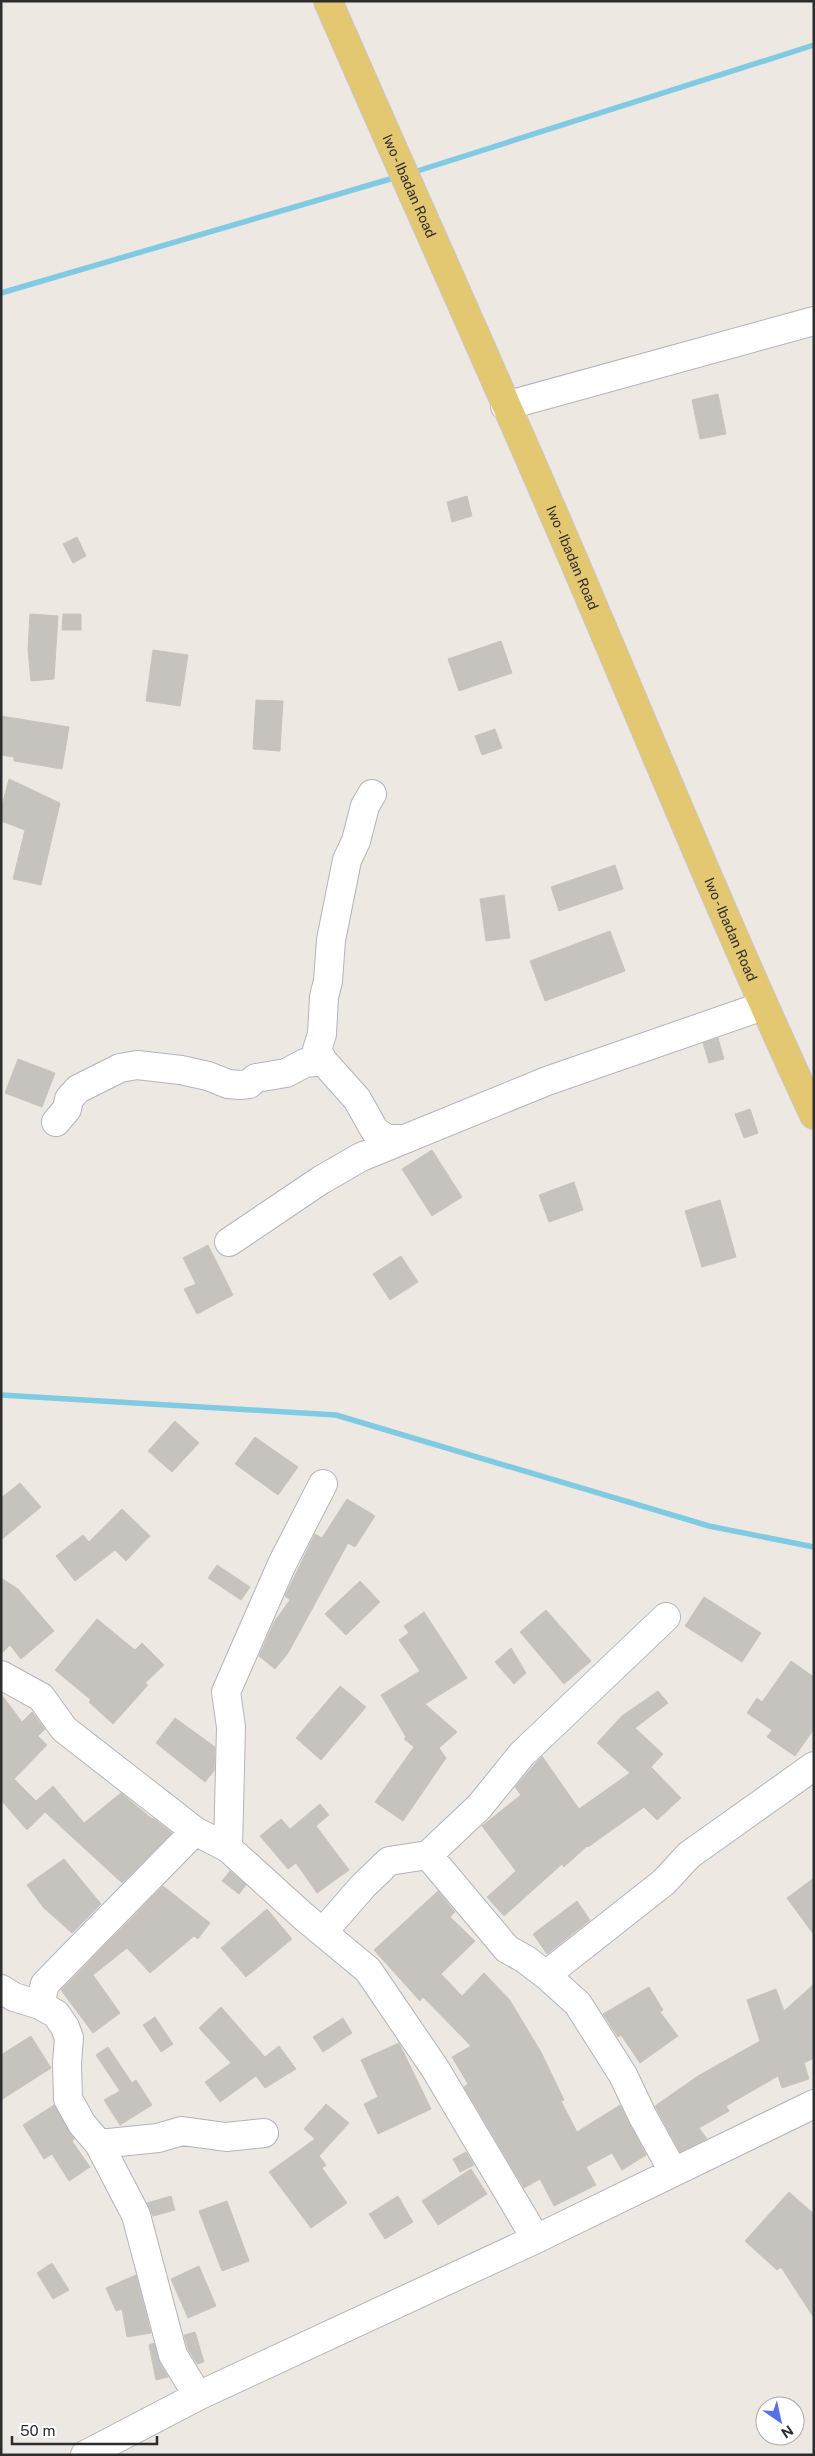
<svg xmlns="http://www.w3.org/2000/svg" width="815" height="2456" font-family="'Public Sans',sans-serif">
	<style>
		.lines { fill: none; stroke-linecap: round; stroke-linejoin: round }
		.stream { stroke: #81cae3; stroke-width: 5.5 }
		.building { fill: #c6c2bd; stroke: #c9c4bb }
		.minor-casing { stroke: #b2b4bc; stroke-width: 30 }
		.major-casing { stroke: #c8c8c8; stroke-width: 30 }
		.minor { stroke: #fff; stroke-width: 28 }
		.major { stroke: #e3c771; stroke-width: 28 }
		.labels { text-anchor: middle; stroke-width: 4.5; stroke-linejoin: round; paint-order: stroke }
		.street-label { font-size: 14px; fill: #2d2d2d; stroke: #fff }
	</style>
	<rect width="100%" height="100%" fill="#ede8e2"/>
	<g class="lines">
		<path class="stream" d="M 411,173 L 814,45
			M 1,293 L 397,177
			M 1,1395 L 336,1415 L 709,1526 L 814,1547"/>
	</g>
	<path class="building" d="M 718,394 L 726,434 L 700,439 L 692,400 Z
		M 467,496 L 472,516 L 452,522 L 447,502 Z
		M 77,537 L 86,556 L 73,563 L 63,544 Z
		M 30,614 L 58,616 L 54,679 L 31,681 L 28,650 Z
		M 63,614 L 81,614 L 81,630 L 62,630 Z
		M 501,641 L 512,673 L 459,691 L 448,659 Z
		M 153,650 L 188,655 L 180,706 L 146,701 Z
		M 256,700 L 283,701 L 280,751 L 253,749 Z
		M 1,716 L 69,727 L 62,769 L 14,761 L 14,757 L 1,755 Z
		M 495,729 L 502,748 L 482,755 L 475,736 Z
		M 9,779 L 60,803 L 41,885 L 13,879 L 25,830 L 1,821 L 1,809 Z
		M 615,865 L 623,889 L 559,911 L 551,887 Z
		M 504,895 L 510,938 L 486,941 L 480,899 Z
		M 610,931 L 625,971 L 545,1001 L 530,961 Z
		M 718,1038 L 724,1059 L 709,1063 L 703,1043 Z
		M 18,1059 L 55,1073 L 42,1107 L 5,1093 Z
		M 750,1109 L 758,1133 L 744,1138 L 735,1114 Z
		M 432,1150 L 462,1197 L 432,1216 L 402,1169 Z
		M 574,1182 L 583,1210 L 549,1222 L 539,1195 Z
		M 720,1200 L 736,1257 L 702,1267 L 685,1211 Z
		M 208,1245 L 233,1295 L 197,1314 L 184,1289 L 196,1284 L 183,1258 Z
		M 401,1256 L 418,1282 L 390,1300 L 373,1274 Z
		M 175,1421 L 199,1443 L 172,1472 L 148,1451 Z
		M 255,1437 L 298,1467 L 278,1495 L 235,1464 Z
		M 20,1483 L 41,1507 L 1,1540 L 1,1498 Z
		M 347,1499 L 375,1516 L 355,1547 L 348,1543 L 288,1653 L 275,1669 L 259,1656 L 274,1622 L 290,1600 L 285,1596 L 315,1534 L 322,1538 Z
		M 122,1509 L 150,1536 L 126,1561 L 115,1550 L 75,1581 L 56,1556 L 83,1535 L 89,1542 Z
		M 217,1565 L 250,1587 L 241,1600 L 208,1578 Z
		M 1,1578 L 18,1589 L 54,1631 L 21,1659 L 10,1645 L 1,1654 Z
		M 360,1581 L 380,1602 L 346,1635 L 325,1614 Z
		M 704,1597 L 761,1633 L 742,1662 L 685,1626 Z
		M 546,1610 L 591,1661 L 564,1684 L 520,1632 Z
		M 424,1612 L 467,1678 L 425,1704 L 457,1732 L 439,1748 L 446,1758 L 403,1821 L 375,1802 L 414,1747 L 404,1739 L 406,1737 L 381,1695 L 420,1671 L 399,1640 L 409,1633 L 404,1626 Z
		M 97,1619 L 135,1650 L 142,1643 L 164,1665 L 145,1683 L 148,1685 L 113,1724 L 89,1702 L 91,1700 L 55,1670 Z
		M 511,1648 L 526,1673 L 514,1684 L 495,1662 Z
		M 791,1661 L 814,1677 L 814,1729 L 795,1756 L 767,1737 L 772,1730 L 747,1713 L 757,1698 L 762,1702 Z
		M 340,1686 L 366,1707 L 321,1760 L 296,1738 Z
		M 658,1691 L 668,1703 L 635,1728 L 663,1754 L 651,1767 L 681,1798 L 657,1820 L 644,1807 L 588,1847 L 587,1846 L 564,1867 L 562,1864 L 504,1916 L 487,1897 L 516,1871 L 482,1826 L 521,1795 L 515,1787 L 542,1756 L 579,1809 L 630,1773 L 597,1743 L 622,1716 Z
		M 1,1694 L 22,1722 L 32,1712 L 45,1729 L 38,1736 L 47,1745 L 14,1779 L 36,1801 L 53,1786 L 84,1823 L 121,1793 L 152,1819 L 153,1818 L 172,1833 L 122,1883 L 45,1812 L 27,1830 L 1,1800 Z
		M 175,1718 L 215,1747 L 214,1771 L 205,1782 L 156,1743 Z
		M 320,1804 L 329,1815 L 316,1826 L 349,1870 L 317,1893 L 296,1863 L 288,1869 L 260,1836 L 281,1819 L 290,1829 Z
		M 64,1859 L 101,1904 L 72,1933 L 43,1907 L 27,1885 Z
		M 230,1871 L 246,1885 L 239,1894 L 222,1881 Z
		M 814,1878 L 814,1935 L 787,1898 Z
		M 163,1886 L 210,1923 L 198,1939 L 194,1936 L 150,1973 L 127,1948 L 93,1975 L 120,2013 L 93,2033 L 61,1990 Z
		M 438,1891 L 455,1912 L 450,1917 L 475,1941 L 441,1974 L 462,1996 L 484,1973 L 509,1999 L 541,2052 L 564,2100 L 561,2101 L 577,2132 L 620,2105 L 646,2155 L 622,2170 L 612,2153 L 586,2167 L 596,2185 L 554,2206 L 540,2179 L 524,2188 L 464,2087 L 468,2084 L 452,2057 L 471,2046 L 423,1997 L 420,2001 L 374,1950 Z
		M 577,1901 L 590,1920 L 547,1954 L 533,1934 Z
		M 267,1909 L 292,1939 L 246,1977 L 221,1948 Z
		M 814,1984 L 814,2058 L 804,2063 L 809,2079 L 782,2088 L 778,2076 L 726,2106 L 729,2111 L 699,2128 L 707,2139 L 680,2152 L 655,2106 L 698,2076 L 760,2041 L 747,2000 L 776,1989 L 784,2011 Z
		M 649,1987 L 663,2010 L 660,2012 L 678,2036 L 640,2063 L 621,2035 L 618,2037 L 603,2014 Z
		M 221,2007 L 265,2057 L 279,2046 L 296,2069 L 265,2088 L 256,2076 L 220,2102 L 205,2082 L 231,2063 L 199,2028 Z
		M 155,2017 L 173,2044 L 161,2052 L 143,2025 Z
		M 343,2018 L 352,2033 L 323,2052 L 313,2037 Z
		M 31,2036 L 51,2068 L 1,2100 L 1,2055 Z
		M 399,2043 L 431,2109 L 378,2134 L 364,2104 L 378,2097 L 361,2060 Z
		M 108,2047 L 132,2083 L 136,2080 L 152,2105 L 120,2125 L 104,2100 L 120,2091 L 96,2055 Z
		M 326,2104 L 349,2123 L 319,2156 L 326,2165 L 322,2168 L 347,2203 L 311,2228 L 269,2172 L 315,2139 L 304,2129 Z
		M 54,2105 L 74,2139 L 72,2141 L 90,2167 L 69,2181 L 52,2154 L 44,2159 L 23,2125 Z
		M 466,2152 L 474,2165 L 460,2172 L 453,2159 Z
		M 471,2169 L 487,2194 L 438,2225 L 422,2201 Z
		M 789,2192 L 814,2214 L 814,2318 L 781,2267 L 777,2270 L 745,2241 Z
		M 171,2196 L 175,2210 L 153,2216 L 147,2203 Z
		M 398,2196 L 413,2222 L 385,2239 L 369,2214 Z
		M 227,2201 L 249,2261 L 222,2271 L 199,2211 Z
		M 52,2263 L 69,2290 L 53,2299 L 37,2273 Z
		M 199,2266 L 216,2306 L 188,2318 L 171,2279 Z
		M 136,2275 L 151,2333 L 127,2337 L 122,2309 L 116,2311 L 106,2288 Z
		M 195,2332 L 204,2362 L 197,2364 L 188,2349 L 184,2335 Z
		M 154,2343 L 160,2363 L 168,2377 L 156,2380 L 149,2345 Z"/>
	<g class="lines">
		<g class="minor-casing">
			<path id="minor" d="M 505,406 L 814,321
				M 323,1061 L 317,1050 L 322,1034 L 324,997 L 328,981 L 331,940 L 347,860 L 356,841 L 365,806 L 372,794
				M 56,1122 L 67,1109 L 69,1099 L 78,1089 L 120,1068 L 137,1065 L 181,1070 L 208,1076 L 228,1084 L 240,1085 L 249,1084 L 256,1078 L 286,1073 L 305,1063 L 323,1061 L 357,1099 L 375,1131 L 387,1139 L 401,1139
				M 229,1242 L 321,1180 L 361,1157 L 547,1081 L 763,1006
				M 1,1675 L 41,1697 L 64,1729 L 195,1831 L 228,1848 L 303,1916 L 368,1970 L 436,2070 L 536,2239
				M 195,1831 L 45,1984 L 40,2005 L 56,2014 L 65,2027 L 69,2038 L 67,2063 L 68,2099 L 82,2124 L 99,2144 L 136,2215 L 173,2355 L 198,2396
				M 228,1848 L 231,1727 L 226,1692 L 282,1564 L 323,1484
				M 428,1855 L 507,1949 L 525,1959 L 546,1975 L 578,2004 L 623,2075 L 643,2117 L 673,2171
				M 323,1932 L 363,1886 L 389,1861 L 428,1855 L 479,1807 L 522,1754 L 666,1617
				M 546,1975 L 664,1882 L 689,1855 L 814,1766
				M 1,1989 L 14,1997 L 40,2005
				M 99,2144 L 158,2138 L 182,2131 L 226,2137 L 264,2133
				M 85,2455 L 198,2396 L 536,2239 L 814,2104"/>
		</g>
		<g class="major-casing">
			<g id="major">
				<path id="s1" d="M 328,1 C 414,199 504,395 588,594 C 662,768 734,943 814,1115"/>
			</g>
		</g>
		<use href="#minor" class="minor"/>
		<use href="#major" class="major"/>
	</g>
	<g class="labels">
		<g class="street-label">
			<text dy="5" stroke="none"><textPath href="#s1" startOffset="202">Iwo - Ibadan Road</textPath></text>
			<text dy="5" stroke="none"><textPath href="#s1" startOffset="608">Iwo - Ibadan Road</textPath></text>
			<text dy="5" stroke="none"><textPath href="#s1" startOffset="1012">Iwo - Ibadan Road</textPath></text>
		</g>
	</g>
	<rect width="815" height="2456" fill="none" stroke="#2d2d2d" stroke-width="5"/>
	<g transform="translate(780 2421) rotate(146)"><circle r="24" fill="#ffffff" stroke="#ababab"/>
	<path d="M0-4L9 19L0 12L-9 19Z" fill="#5471e8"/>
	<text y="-8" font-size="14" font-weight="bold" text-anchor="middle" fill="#2d2d2d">N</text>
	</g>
	<path d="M12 2436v8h145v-8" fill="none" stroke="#2d2d2d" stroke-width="2.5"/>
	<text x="20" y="2436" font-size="15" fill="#2d2d2d" stroke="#ffffff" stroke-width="4" paint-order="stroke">50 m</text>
</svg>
